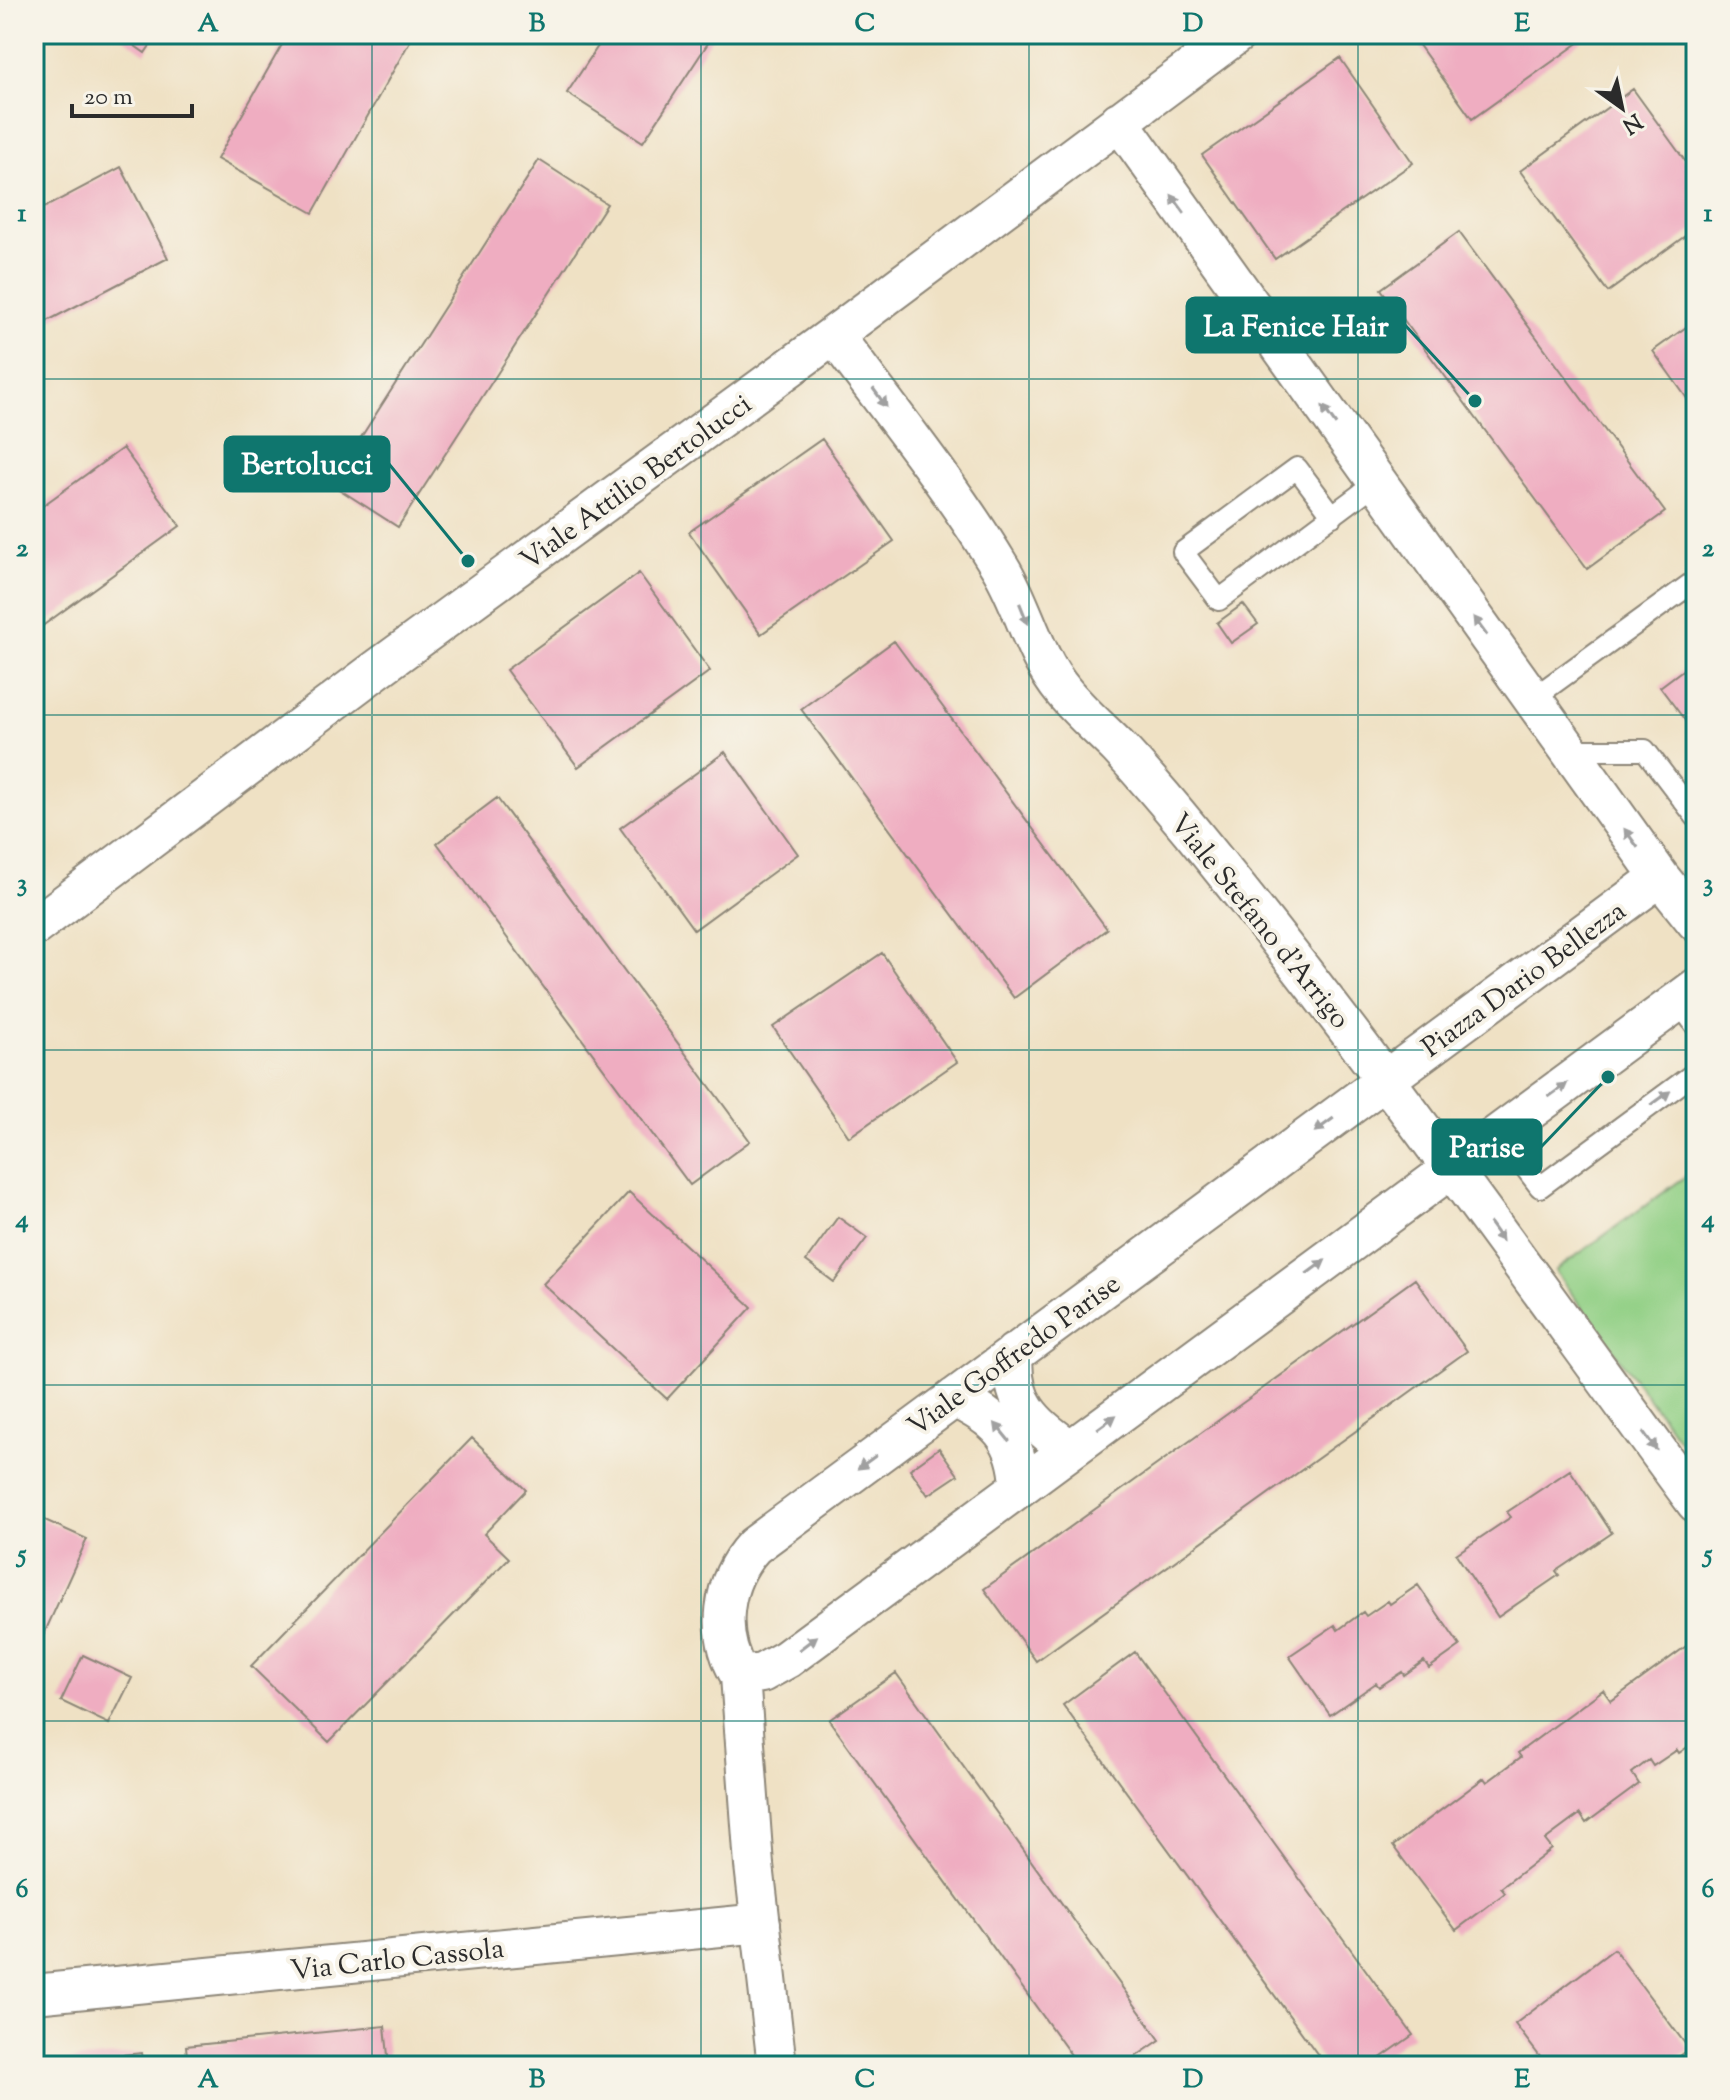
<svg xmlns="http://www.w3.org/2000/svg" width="1730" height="2100" font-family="'Sorts Mill Goudy',serif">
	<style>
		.green { fill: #93d086; stroke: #5f7e58; stroke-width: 2 }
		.building { fill: #efadc1 }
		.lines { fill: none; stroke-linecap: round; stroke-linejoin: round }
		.service-casing { stroke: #8d8678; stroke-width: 24 }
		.minor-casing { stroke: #8d8678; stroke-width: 42 }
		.service { stroke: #fff; stroke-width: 20 }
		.minor { stroke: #fff; stroke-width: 38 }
		.oneway { fill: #a0a0a0 }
		.grid { fill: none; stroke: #0f766e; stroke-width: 2; stroke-opacity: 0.55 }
		.labels { text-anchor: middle; stroke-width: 8; stroke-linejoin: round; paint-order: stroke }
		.street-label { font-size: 28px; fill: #2b2b2b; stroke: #f7f3e8 }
		.leader { fill: none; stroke: #0f766e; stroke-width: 3 }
		.callout-dot { fill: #0f766e; stroke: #f7f3e8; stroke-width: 3 }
		.callout { fill: #0f766e; stroke: #0f766e; stroke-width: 3 }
		.callout-label { font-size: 30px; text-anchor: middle; font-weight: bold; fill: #fff }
		.neatline { fill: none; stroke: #0f766e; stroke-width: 3 }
		.grid-label { font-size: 26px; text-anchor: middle; font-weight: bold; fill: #0f766e }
	</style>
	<rect width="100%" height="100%" fill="#f7f3e8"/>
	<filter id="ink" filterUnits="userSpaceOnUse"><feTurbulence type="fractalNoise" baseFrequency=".0125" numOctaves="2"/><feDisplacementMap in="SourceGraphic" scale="16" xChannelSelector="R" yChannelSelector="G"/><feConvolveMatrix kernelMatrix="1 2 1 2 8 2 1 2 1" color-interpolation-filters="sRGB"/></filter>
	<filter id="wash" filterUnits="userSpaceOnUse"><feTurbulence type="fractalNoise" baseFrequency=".006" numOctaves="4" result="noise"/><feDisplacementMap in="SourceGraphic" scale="32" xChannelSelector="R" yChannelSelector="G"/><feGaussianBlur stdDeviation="1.8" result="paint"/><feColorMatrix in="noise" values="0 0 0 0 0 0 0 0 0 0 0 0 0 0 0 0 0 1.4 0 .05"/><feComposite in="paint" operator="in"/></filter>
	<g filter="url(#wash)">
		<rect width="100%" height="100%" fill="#efe1c4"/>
		<path class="green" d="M 1696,1169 L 1696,1463 L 1555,1271 Z"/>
		<g id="blocks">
			<path class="building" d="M 118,34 L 158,34 L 145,53 Z
				M 288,34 L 414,34 L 313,213 L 217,159 Z
				M 606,34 L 714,34 L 643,142 L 567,93 Z
				M 1411,34 L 1591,34 L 1472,119 Z
				M 1340,58 L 1413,163 L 1275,259 L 1202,155 Z
				M 1633,89 L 1696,176 L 1696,228 L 1608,292 L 1520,171 Z
				M 539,160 L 607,204 L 398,527 L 331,484 Z
				M 121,167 L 168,258 L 34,328 L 34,213 Z
				M 1459,232 L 1665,512 L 1587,569 L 1381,289 Z
				M 1696,320 L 1696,411 L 1653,351 Z
				M 822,439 L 894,541 L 761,634 L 689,532 Z
				M 123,448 L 180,526 L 34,632 L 34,512 Z
				M 639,573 L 710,671 L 578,767 L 506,670 Z
				M 1243,604 L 1258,624 L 1231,643 L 1217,623 Z
				M 894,641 L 1107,929 L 1014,998 L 801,709 Z
				M 1696,660 L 1696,735 L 1660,687 Z
				M 725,752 L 798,854 L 694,930 L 620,828 Z
				M 497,798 L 750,1141 L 690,1185 L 437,843 Z
				M 882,953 L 957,1062 L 849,1137 L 773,1027 Z
				M 629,1192 L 752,1307 L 667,1399 L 543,1284 Z
				M 838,1217 L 867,1238 L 834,1282 L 806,1261 Z
				M 1415,1279 L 1467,1351 L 1036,1661 L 984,1589 Z
				M 472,1438 L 526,1490 L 484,1534 L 509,1558 L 329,1742 L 251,1666 Z
				M 939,1448 L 958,1475 L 928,1495 L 910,1469 Z
				M 1570,1470 L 1612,1533 L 1556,1571 L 1559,1575 L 1498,1617 L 1456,1554 L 1511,1517 L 1507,1512 Z
				M 36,1516 L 87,1539 L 40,1643 L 34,1640 Z
				M 1418,1585 L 1460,1646 L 1429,1668 L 1424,1661 L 1404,1675 L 1402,1672 L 1379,1687 L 1376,1683 L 1330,1715 L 1289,1656 L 1335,1625 L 1338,1630 L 1363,1612 L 1366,1616 L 1388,1601 L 1390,1604 Z
				M 1696,1639 L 1696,1741 L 1679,1753 L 1677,1750 L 1653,1766 L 1649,1760 L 1632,1773 L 1639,1784 L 1586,1823 L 1580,1814 L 1545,1840 L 1552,1849 L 1501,1888 L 1505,1893 L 1456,1930 L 1393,1846 L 1484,1778 L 1487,1782 L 1521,1757 L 1518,1753 L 1603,1690 L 1611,1701 Z
				M 1135,1652 L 1413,2035 L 1369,2066 L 1326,2066 L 1063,1705 Z
				M 83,1655 L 132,1678 L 109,1724 L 61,1701 Z
				M 896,1673 L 1160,2040 L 1122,2066 L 1079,2066 L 829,1720 Z
				M 1614,1949 L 1689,2049 L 1667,2066 L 1547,2066 L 1515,2024 Z
				M 385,2026 L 389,2066 L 188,2066 L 186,2046 Z
				M 142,2053 L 144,2066 L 34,2066 L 34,2064 Z"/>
		</g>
	</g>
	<g filter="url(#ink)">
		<use href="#blocks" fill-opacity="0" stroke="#8d8678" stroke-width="2"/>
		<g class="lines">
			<g class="service-casing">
				<path id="service" d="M 1333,516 L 1297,468 L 1183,552 L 1219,600 L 1377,482
					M 1532,699 L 1696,580
					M 1569,750 L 1645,750 L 1696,817
					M 1678,1001 L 1696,1026
					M 1499,1133 L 1540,1187 L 1696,1072"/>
			</g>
			<g class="minor-casing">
				<path id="minor" d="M 1119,121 L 1660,877 L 1696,922
					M 834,335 C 890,411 951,486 1000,567 C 1024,606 1033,655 1063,691 C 1079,711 1100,729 1119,748 C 1144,775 1168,803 1191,831 C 1369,1048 1530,1278 1696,1503
					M 34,927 L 376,670 L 834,335 L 1237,34
					M 1014,1353 C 1009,1401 1032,1424 1070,1449
					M 954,1398 C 996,1418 1018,1437 1020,1486
					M 740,1676 L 762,1673 L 787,1659 L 1696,988
					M 34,1994 L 761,1923
					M 777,2066 L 754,1865 L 740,1676 C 715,1634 721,1582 754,1546 L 1660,877"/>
			</g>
			<use href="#service" class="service"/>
			<use href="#minor" class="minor"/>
		</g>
		<defs><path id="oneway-solid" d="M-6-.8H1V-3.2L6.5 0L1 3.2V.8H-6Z" transform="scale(2)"/></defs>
		<g class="oneway">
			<use href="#oneway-solid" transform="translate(1178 204) rotate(-126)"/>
			<use href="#oneway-solid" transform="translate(880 398) rotate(54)"/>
			<use href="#oneway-solid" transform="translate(1329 415) rotate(-126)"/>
			<use href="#oneway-solid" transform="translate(1024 614) rotate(68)"/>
			<use href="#oneway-solid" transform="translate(1480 626) rotate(-126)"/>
			<use href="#oneway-solid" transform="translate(1631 838) rotate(-126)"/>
			<use href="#oneway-solid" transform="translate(1558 1090) rotate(-36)"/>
			<use href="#oneway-solid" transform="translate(1661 1098) rotate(-36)"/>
			<use href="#oneway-solid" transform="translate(1324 1125) rotate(144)"/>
			<use href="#oneway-solid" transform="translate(1496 1232) rotate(54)"/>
			<use href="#oneway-solid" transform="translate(1316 1267) rotate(-36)"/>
			<use href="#oneway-solid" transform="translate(1107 1422) rotate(-36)"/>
			<use href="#oneway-solid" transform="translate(1002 1432) rotate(-129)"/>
			<use href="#oneway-solid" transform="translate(1650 1441) rotate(54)"/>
			<use href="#oneway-solid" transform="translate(867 1462) rotate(144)"/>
			<use href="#oneway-solid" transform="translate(808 1643) rotate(-37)"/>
		</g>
	</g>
	<path class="grid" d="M 372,34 L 372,2066M 701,34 L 701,2066M 1029,34 L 1029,2066M 1358,34 L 1358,2066M 34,379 L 1696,379M 34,715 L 1696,715M 34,1050 L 1696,1050M 34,1385 L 1696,1385M 34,1721 L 1696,1721"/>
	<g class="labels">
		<g class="street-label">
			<text transform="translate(635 481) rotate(-36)" y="10">Viale Attilio Bertolucci</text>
			<text transform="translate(1261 920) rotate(51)" y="10">Viale Stefano d'Arrigo</text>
			<text transform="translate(1523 978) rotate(-36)" y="10">Piazza Dario Bellezza</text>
			<text transform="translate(1013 1354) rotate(-36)" y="10">Viale Goffredo Parise</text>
			<text transform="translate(397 1958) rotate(-6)" y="10">Via Carlo Cassola</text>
		</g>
	</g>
	<path class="leader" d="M1475 401L1405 325M468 561L389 464M1608 1077L1541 1147"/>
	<g class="callout-dot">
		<circle cx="1475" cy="401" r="8"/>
		<circle cx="468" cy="561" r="8"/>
		<circle cx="1608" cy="1077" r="8"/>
	</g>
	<g class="callout">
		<rect x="1187" y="298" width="218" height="54" rx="8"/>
		<rect x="225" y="437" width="164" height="54" rx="8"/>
		<rect x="1433" y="1120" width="108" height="54" rx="8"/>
	</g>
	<g class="callout-label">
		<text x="1296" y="336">La Fenice Hair</text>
		<text x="307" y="474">Bertolucci</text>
		<text x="1487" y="1157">Parise</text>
	</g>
	<rect width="1730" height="2100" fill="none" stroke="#f7f3e8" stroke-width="88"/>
	<g transform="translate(1622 108) rotate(147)" stroke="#f7f3e8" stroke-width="6" paint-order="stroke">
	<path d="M0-6L14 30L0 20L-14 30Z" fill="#2b2b2b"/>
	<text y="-12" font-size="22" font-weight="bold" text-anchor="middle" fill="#2b2b2b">N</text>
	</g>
	<path d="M72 104v12h120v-12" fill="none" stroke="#2b2b2b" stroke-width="4"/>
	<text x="84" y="104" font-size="24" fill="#2b2b2b" stroke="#f7f3e8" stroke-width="6" paint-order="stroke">20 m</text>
	<rect x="44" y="44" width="1642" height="2012" class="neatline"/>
	<g class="grid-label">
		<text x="208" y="31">A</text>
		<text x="537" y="31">B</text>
		<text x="865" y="31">C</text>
		<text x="1193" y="31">D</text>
		<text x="1522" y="31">E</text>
		<text x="22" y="221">1</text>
		<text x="1708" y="221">1</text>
		<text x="22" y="556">2</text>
		<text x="1708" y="556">2</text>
		<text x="22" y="891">3</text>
		<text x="1708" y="891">3</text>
		<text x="22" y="1227">4</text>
		<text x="1708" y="1227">4</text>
		<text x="22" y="1562">5</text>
		<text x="1708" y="1562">5</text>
		<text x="22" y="1897">6</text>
		<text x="1708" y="1897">6</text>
		<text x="208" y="2087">A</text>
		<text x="537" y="2087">B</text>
		<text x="865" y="2087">C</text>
		<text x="1193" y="2087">D</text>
		<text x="1522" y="2087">E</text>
	</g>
</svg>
